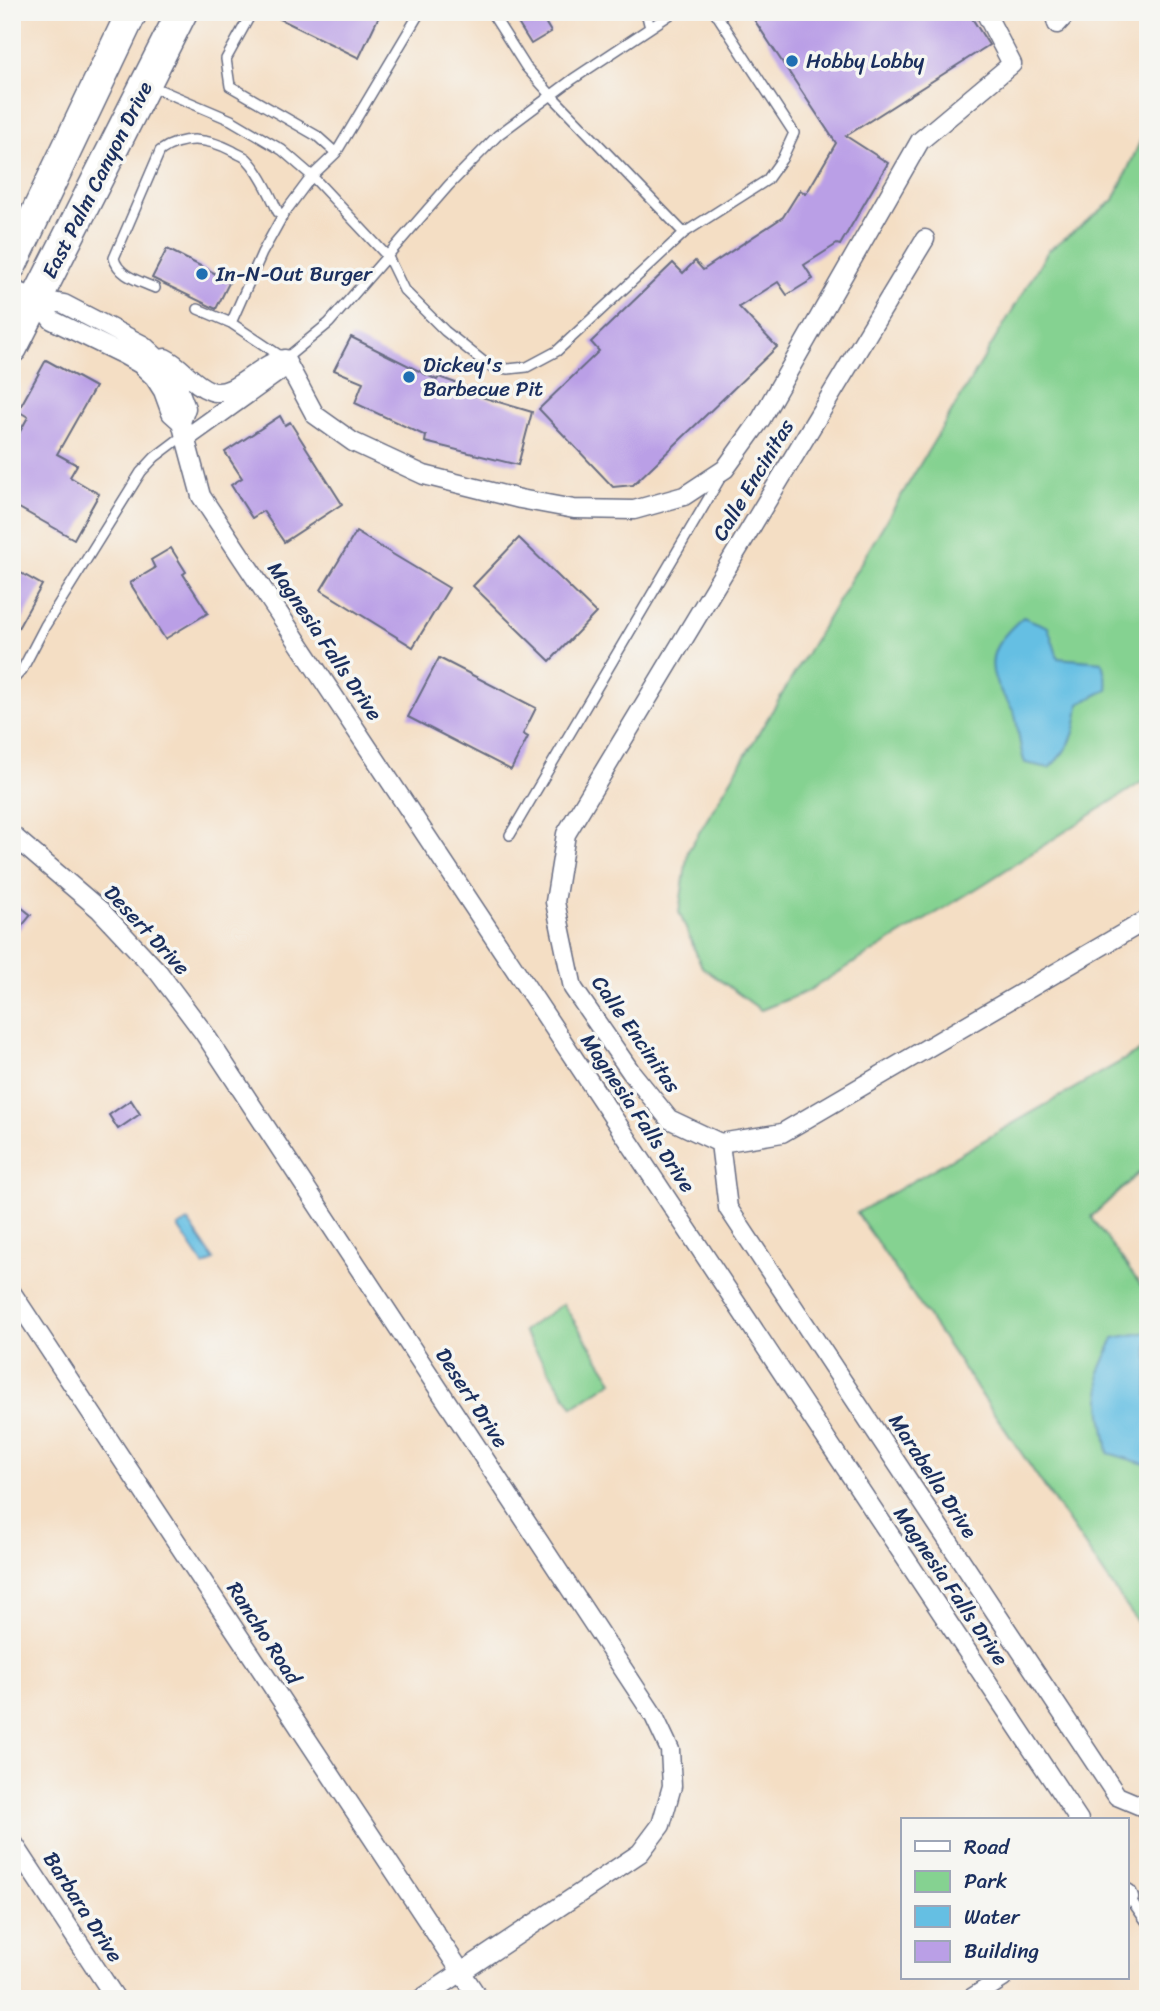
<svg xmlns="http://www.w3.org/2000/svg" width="1160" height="2011" font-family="Sriracha,sans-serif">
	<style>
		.green { fill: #85d291; stroke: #508078; stroke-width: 2 }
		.water { fill: #65bfe3; stroke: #4077a0; stroke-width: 2 }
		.building { fill: #ba9fe6 }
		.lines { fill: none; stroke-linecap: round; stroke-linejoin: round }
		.service-casing { stroke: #676c82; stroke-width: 12 }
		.minor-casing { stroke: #676c82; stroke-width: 21 }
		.primary-casing { stroke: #676c82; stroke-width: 33 }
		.service { stroke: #fff; stroke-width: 9 }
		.minor { stroke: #fff; stroke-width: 18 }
		.primary { stroke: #fff; stroke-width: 30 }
		.poi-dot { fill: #1f6fb2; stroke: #f6f6f2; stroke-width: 2.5 }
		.labels { text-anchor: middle; stroke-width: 7; stroke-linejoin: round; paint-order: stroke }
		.poi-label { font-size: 21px; fill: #1b2f5e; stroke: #f6f6f2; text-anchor: start }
		.street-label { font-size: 21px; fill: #1b2f5e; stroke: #f6f6f2 }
	</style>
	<rect width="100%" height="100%" fill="#f6f6f2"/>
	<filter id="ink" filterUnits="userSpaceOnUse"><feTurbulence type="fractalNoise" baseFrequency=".0143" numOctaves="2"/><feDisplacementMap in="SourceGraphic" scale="14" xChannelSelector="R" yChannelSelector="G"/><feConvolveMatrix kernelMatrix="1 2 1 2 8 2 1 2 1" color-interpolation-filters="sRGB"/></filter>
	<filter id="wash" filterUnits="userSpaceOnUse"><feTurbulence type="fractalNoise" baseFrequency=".00686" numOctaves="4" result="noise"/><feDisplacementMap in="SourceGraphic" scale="28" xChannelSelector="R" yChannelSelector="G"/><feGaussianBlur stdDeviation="1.57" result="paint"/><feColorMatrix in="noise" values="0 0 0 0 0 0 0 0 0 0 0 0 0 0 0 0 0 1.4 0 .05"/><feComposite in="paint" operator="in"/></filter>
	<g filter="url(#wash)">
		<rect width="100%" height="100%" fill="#f4dec4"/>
		<path class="green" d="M 1148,124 L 1148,778 L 984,884 L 806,992 L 761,1010 L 702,967 L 679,912 L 688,851 L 1048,251 L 1114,200 Z
			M 1148,1046 L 1148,1171 L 1139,1173 L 1091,1217 L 1148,1295 L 1148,1638 L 857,1213 Z
			M 563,1304 L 613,1381 L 573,1407 L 523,1331 Z"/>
		<path class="water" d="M 1023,617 L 1048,627 L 1058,658 L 1102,662 L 1108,689 L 1079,704 C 1076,735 1071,747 1049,768 L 1025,763 C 1019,747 1019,732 1015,715 C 1012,707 1005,699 1001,692 C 981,658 998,639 1023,617 Z
			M 188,1221 L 214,1260 L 204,1266 L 178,1227 Z
			M 1148,1332 L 1148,1465 L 1108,1453 L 1102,1414 L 1099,1372 L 1114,1338 Z"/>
		<g id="blocks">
			<path class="building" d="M 266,12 L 381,12 L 359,58 Z
				M 511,12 L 539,12 L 551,32 L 531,44 Z
				M 749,12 L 968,12 L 989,45 L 846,136 L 888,163 L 840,245 L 837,244 L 804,265 L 813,279 L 787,295 L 778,282 L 739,307 L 777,347 L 633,485 L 613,487 L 539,409 L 599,351 L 591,342 L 673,263 L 683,273 L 695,261 L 703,270 L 783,217 L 800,190 L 806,194 L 836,143 Z
				M 167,249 L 230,281 L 216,309 L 152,278 Z
				M 351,337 L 437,380 L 439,377 L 467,387 L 465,392 L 532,412 L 518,465 L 425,442 L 426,436 L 355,403 L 363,382 L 334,370 Z
				M 46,360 L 95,387 L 57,454 L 77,465 L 70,477 L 99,494 L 74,539 L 12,504 L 12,446 L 28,417 L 18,411 Z
				M 280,416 L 285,425 L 290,422 L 342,504 L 284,542 L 263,511 L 252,518 L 231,485 L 242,478 L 225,452 Z
				M 356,532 L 449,588 L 413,647 L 321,590 Z
				M 519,538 L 596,613 L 550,661 L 473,586 Z
				M 171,548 L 186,572 L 183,574 L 208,613 L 165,639 L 130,583 L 155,568 L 151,560 Z
				M 12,568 L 42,585 L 12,639 Z
				M 439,658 L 536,708 L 523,734 L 528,737 L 511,770 L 408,717 Z
				M 12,900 L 31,915 L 12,938 Z
				M 131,1100 L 140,1114 L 118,1129 L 109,1115 Z"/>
		</g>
	</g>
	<g filter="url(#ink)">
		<use href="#blocks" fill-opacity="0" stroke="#676c82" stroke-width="2"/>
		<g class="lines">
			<g class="service-casing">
				<path id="service" d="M 252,12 L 226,59 L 230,86 L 317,136 L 336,153
					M 420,12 L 336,153 L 312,176 L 283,215 L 262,253 L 231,323 L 285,359 L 329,323 L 449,185 L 498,135 L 573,79 L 674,12
					M 491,12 L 526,67 L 551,95 L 684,233
					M 646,12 L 650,28
					M 151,86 L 231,120 L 282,150 L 312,176 L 388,257 L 404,290 L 445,331 L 489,366 L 508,369 L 527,367 L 557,351 L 684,233 L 767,180 L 782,159 L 794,133 L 715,12
					M 155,288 C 140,281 118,276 114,258 L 160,151 C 183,135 209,138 233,151 C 237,154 244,156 247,159 C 260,172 271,196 278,212
					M 198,309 L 231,323
					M 12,681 L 22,670 L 45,626 L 141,472 L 155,457 L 184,435
					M 510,835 L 721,477
					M 1129,1897 L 1148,1924"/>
			</g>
			<g class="minor-casing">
				<path id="minor" d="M 1054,12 L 1057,24 L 1068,12
					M 925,239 L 566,834 L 555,902 L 573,988 L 631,1072 L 669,1119 L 720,1143 L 782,1133 L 1148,919
					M 12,289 L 36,299 L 64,304 L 143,345 L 167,367 L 176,382 L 186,408 L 181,422
					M 36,299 L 52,320 L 124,355 L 140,364 L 154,377 L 163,391 L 171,413 L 181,422 L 201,496 L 1079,1820
					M 165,358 C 182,366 193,385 211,391 C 234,399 259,362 285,359
					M 285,359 L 315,415 L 353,442 L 424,475 L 520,499 L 574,509 L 634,510 L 684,496 L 725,469 L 761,419 L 920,141 L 1012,64 L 985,12
					M 185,439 L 281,370 L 285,359
					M 12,835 L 100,910 L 159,973 L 204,1033 L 654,1716 L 670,1750 L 672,1786 L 661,1825 L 640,1853 L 421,1999
					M 720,1143 L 728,1208 L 1117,1796 L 1148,1809
					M 12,1293 L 479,1999
					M 12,1841 L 116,1999
					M 1127,1893 L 1129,1897 L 1127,1898
					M 970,1999 L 1003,1978"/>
			</g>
			<g class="primary-casing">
				<path id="primary" d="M 12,264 L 132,12
					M 12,348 L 182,12"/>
			</g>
			<use href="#service" class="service"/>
			<use href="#minor" class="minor"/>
			<use href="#primary" class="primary"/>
		</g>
	</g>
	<g class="poi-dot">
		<circle cx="792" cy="61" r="7"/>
		<circle cx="202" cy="274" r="7"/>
		<circle cx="409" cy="377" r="7"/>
	</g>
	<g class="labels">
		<g class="poi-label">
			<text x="806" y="68">Hobby Lobby</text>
			<text x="216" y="281">In-N-Out Burger</text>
			<text x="423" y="372">Dickey's<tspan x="423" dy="24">Barbecue Pit</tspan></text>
		</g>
		<g class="street-label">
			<text transform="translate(97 180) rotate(-63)" y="7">East Palm Canyon Drive</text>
			<text transform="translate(753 480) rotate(-59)" y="7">Calle Encinitas</text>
			<text transform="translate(325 641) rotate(56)" y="7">Magnesia Falls Drive</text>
			<text transform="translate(147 930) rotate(47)" y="7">Desert Drive</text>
			<text transform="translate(636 1034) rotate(55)" y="7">Calle Encinitas</text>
			<text transform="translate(638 1113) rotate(56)" y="7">Magnesia Falls Drive</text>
			<text transform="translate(472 1398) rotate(57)" y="7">Desert Drive</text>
			<text transform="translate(933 1476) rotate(57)" y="7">Marabella Drive</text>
			<text transform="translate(951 1586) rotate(56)" y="7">Magnesia Falls Drive</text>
			<text transform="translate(264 1633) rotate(57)" y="7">Rancho Road</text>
			<text transform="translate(83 1907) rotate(57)" y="7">Barbara Drive</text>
		</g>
	</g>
	<rect width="1160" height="2011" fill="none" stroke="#f6f6f2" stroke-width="42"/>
	<rect x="901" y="1818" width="228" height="161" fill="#f6f6f2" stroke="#9ea6b7" stroke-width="2"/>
	<rect x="915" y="1841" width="35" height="10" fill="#ffffff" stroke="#9ea6b7" stroke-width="2"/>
	<text x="964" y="1854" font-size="21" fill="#1b2f5e">Road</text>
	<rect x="915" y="1871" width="35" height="21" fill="#85d291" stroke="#9ea6b7" stroke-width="2"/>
	<text x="964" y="1888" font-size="21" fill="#1b2f5e">Park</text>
	<rect x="915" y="1906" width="35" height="21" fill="#65bfe3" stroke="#9ea6b7" stroke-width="2"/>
	<text x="964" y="1924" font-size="21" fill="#1b2f5e">Water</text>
	<rect x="915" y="1941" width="35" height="21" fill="#ba9fe6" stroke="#9ea6b7" stroke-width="2"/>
	<text x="964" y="1958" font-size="21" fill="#1b2f5e">Building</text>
</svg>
